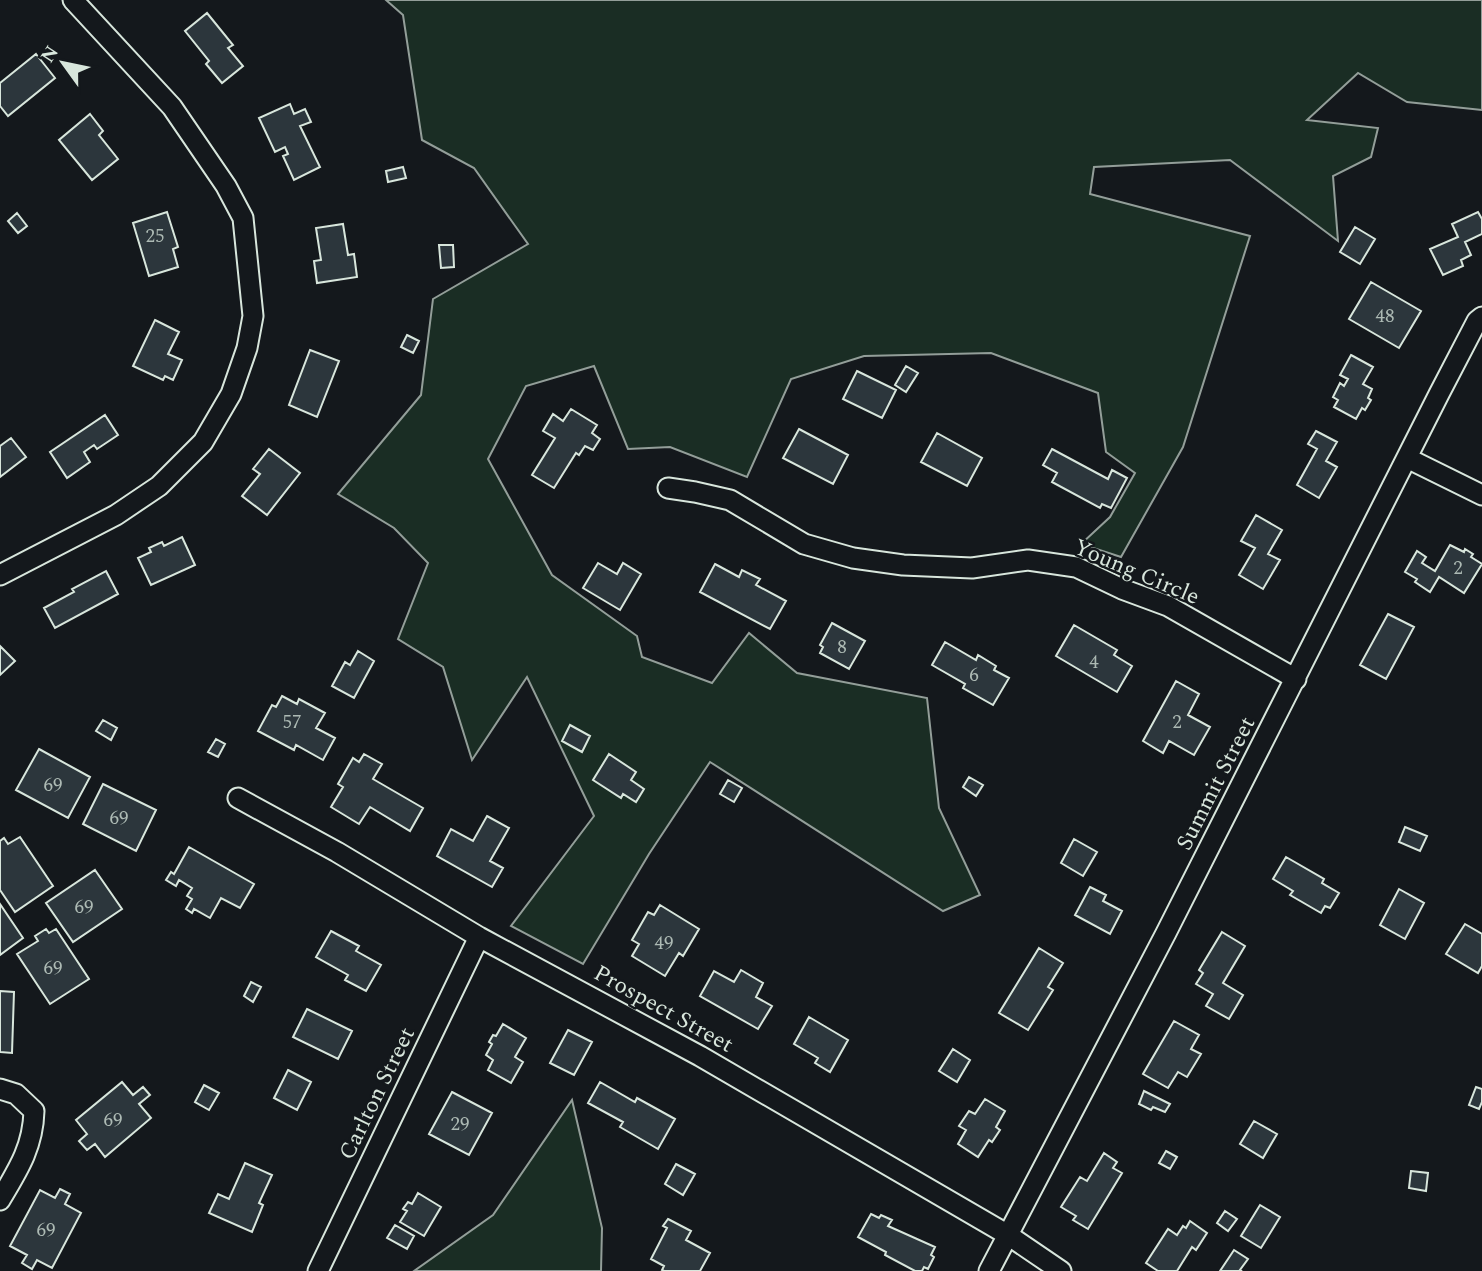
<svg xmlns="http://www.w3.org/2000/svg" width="1482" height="1271" font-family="Spectral,serif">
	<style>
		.green { fill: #1a2d24; stroke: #939e99; stroke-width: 2 }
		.building { fill: #2c363c; stroke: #d8e6dc; stroke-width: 2 }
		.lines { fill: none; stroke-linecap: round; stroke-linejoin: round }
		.minor-casing { stroke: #d8e6dc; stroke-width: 23 }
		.minor { stroke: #14181c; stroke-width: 19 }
		.labels { text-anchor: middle; stroke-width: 5; stroke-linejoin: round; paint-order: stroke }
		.number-label { font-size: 19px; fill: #adbab4 }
		.street-label { font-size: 23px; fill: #d8e6dc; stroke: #14181c }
	</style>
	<rect width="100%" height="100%" fill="#14181c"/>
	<path class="green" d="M 386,0 L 1482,0 L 1482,110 L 1407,102 L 1358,73 L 1307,120 L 1378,128 L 1371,157 L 1333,176 L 1338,241 L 1230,160 L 1094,167 L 1090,194 L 1250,236 L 1183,447 L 1121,557 L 1081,544 L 1110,517 L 1135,473 L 1106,452 L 1098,393 L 991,353 L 864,356 L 791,379 L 747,477 L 670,447 L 628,449 L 594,366 L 526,386 L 488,459 L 552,575 L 637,636 L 642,657 L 712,683 L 749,633 L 797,673 L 927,698 L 939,808 L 980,895 L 943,911 L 710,762 L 649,854 L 583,964 L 511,926 L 594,816 L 527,677 L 472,760 L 443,667 L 398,639 L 428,563 L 394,528 L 338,494 L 421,395 L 433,299 L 528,244 L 474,168 L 422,140 L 403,15 Z
		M 572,1100 L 602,1228 L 601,1271 L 414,1271 L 493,1215 Z"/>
	<path class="building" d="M 207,13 L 233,45 L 228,48 L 243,66 L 222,83 L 206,64 L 209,61 L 185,31 Z
		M 36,54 L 55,78 L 8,116 L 0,106 L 0,83 Z
		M 290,104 L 294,114 L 305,109 L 311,122 L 300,126 L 320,167 L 294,180 L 283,156 L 288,154 L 285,147 L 275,152 L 259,118 Z
		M 90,114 L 103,131 L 99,135 L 118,159 L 92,180 L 59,140 Z
		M 403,167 L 406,178 L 388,182 L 386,171 Z
		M 167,212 L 178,247 L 173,249 L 178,267 L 149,276 L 133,223 Z
		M 1478,212 L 1482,219 L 1482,234 L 1465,242 L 1471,255 L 1461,260 L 1463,266 L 1443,275 L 1430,249 L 1458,237 L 1452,224 Z
		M 17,213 L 27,226 L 18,233 L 8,221 Z
		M 343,224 L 348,255 L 354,254 L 357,277 L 317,283 L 314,261 L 321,260 L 316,228 Z
		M 1355,227 L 1375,239 L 1360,264 L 1340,252 Z
		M 439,245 L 453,245 L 454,267 L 441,268 Z
		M 1371,282 L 1421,311 L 1399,348 L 1349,319 Z
		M 155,320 L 179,332 L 168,354 L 182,360 L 173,380 L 165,376 L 163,380 L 133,366 Z
		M 407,335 L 419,341 L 413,353 L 401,347 Z
		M 310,350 L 339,361 L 317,417 L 289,405 Z
		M 1351,355 L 1373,367 L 1363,384 L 1372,389 L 1368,398 L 1371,400 L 1365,410 L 1362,408 L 1356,419 L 1334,407 L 1338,400 L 1333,397 L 1340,383 L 1344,386 L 1348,379 L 1340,375 Z
		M 906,366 L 918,373 L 906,392 L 895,385 Z
		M 857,371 L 896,390 L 882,418 L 843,399 Z
		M 571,409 L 597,425 L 592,433 L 600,439 L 593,450 L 585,446 L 579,455 L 576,453 L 554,488 L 532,475 L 555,438 L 543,431 L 553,414 L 563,421 Z
		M 105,415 L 118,435 L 97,449 L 94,445 L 84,452 L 90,462 L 67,478 L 50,452 Z
		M 799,429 L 848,455 L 833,484 L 783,458 Z
		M 1316,431 L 1337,442 L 1326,461 L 1337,467 L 1319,498 L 1297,485 L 1317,449 L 1308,444 Z
		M 937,433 L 982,458 L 967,486 L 921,462 Z
		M 11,438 L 26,457 L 0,477 L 0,446 Z
		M 269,449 L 300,473 L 267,515 L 242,496 L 260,474 L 253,469 Z
		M 1052,449 L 1108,479 L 1112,470 L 1127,478 L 1111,508 L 1102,504 L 1100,508 L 1052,482 L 1057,473 L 1043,465 Z
		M 1256,515 L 1282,530 L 1268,554 L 1280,560 L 1263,589 L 1239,575 L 1255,548 L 1241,541 Z
		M 182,537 L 195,565 L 151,585 L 138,558 L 151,552 L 149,548 L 162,542 L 164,546 Z
		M 1450,545 L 1464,552 L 1465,549 L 1473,554 L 1471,557 L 1482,564 L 1464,593 L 1439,577 L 1430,592 L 1415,582 L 1417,579 L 1405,572 L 1417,551 L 1426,557 L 1422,563 L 1435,571 Z
		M 598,563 L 617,574 L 623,563 L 641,574 L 620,610 L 583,588 Z
		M 715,564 L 739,577 L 742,570 L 760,579 L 756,585 L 786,601 L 770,629 L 700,592 Z
		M 106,571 L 118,594 L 55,628 L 44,608 L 74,592 L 72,589 Z
		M 1388,614 L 1414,627 L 1386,679 L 1360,665 Z
		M 832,623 L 865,641 L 849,669 L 820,653 L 823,647 L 820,645 Z
		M 1074,625 L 1117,650 L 1114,655 L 1132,666 L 1117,692 L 1056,656 Z
		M 945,642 L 976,660 L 978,655 L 996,666 L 994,670 L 1009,678 L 993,705 L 963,688 L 965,684 L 932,665 Z
		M 0,646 L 15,661 L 0,675 Z
		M 358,651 L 374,661 L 354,698 L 332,686 L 345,662 L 350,665 Z
		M 1176,681 L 1199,694 L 1188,715 L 1210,727 L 1194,755 L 1169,741 L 1163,753 L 1143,741 Z
		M 282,696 L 297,704 L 299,699 L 325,713 L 316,728 L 335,738 L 323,760 L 296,745 L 294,750 L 258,731 L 272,705 L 276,707 Z
		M 103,720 L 117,728 L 111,740 L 96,731 Z
		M 570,725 L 590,736 L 582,752 L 562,741 Z
		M 216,739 L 225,744 L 218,757 L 208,752 Z
		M 39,749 L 90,777 L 68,818 L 16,790 Z
		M 364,754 L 382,764 L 373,779 L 423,808 L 410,831 L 370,807 L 359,824 L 331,807 L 343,787 L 338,784 L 353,758 L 359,762 Z
		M 609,754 L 636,772 L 631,780 L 644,789 L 636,802 L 623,794 L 621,798 L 593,780 Z
		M 969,777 L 983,785 L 976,796 L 963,787 Z
		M 728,780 L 742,788 L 734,802 L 720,794 Z
		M 103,784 L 156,810 L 136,851 L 83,824 Z
		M 487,816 L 509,828 L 490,861 L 503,868 L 492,887 L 437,856 L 451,829 L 473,841 Z
		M 1405,827 L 1427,836 L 1420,851 L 1399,842 Z
		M 20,837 L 53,886 L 15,912 L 0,890 L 0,841 L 4,838 L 8,844 Z
		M 1074,839 L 1097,852 L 1083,876 L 1061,863 Z
		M 189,847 L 254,884 L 240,908 L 221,898 L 210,918 L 194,909 L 192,913 L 186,909 L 192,899 L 187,896 L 192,888 L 179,880 L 176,886 L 166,880 L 171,872 L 174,874 Z
		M 1286,857 L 1324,879 L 1322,883 L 1339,893 L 1330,908 L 1325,906 L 1321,913 L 1290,895 L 1293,891 L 1273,879 Z
		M 95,870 L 122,909 L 73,942 L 46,903 Z
		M 1090,887 L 1106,895 L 1103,901 L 1122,911 L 1110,934 L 1075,915 Z
		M 1399,889 L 1424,903 L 1405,939 L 1380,925 Z
		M 0,904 L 23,938 L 0,955 Z
		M 660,905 L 699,929 L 683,956 L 679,953 L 665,976 L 632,956 L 639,944 L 632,940 L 648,912 L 654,915 Z
		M 1465,924 L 1482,934 L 1482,966 L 1478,973 L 1446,954 Z
		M 46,929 L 49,933 L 56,929 L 89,979 L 50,1004 L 17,954 L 38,941 L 35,936 Z
		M 331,931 L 359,946 L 356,951 L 381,965 L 366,991 L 345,980 L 348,975 L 316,957 Z
		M 1222,932 L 1245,946 L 1223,983 L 1243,995 L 1229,1019 L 1206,1006 L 1213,994 L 1196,984 L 1203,973 L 1199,970 Z
		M 1039,948 L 1063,963 L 1048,987 L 1053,990 L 1028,1030 L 999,1013 Z
		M 741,970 L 763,983 L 756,997 L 772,1006 L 758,1029 L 700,996 L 714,971 L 734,982 Z
		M 251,982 L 261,987 L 253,1002 L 244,996 Z
		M 0,991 L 14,992 L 12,1053 L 0,1052 Z
		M 307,1009 L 352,1031 L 338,1059 L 293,1037 Z
		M 809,1017 L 848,1040 L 830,1072 L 815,1063 L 818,1058 L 794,1044 Z
		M 1174,1021 L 1199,1035 L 1191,1049 L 1201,1054 L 1187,1077 L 1178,1072 L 1168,1088 L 1143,1074 Z
		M 503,1024 L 526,1038 L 515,1057 L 523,1062 L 511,1083 L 488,1070 L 493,1060 L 486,1055 L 492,1044 L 489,1042 L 493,1035 L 496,1036 Z
		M 568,1030 L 592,1042 L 574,1075 L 550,1063 Z
		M 953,1049 L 970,1060 L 957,1082 L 939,1071 Z
		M 288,1070 L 311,1082 L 297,1110 L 274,1098 Z
		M 122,1082 L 133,1095 L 143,1087 L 150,1095 L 139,1104 L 151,1118 L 105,1157 L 95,1144 L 87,1150 L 79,1141 L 87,1134 L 76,1120 Z
		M 600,1082 L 635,1102 L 637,1098 L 675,1119 L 658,1149 L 620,1127 L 623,1122 L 588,1103 Z
		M 204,1085 L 219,1093 L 209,1110 L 195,1102 Z
		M 1476,1087 L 1482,1089 L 1482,1102 L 1479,1109 L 1469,1105 Z
		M 1144,1091 L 1170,1104 L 1165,1112 L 1153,1107 L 1151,1110 L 1139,1104 Z
		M 452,1092 L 492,1113 L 469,1155 L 429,1134 Z
		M 985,1099 L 1005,1111 L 996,1127 L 1000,1130 L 992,1142 L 989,1140 L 978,1157 L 958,1144 L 966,1130 L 959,1126 L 969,1111 L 975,1114 Z
		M 1254,1121 L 1277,1134 L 1263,1158 L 1240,1144 Z
		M 1166,1151 L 1177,1157 L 1170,1169 L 1159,1163 Z
		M 1104,1153 L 1117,1162 L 1113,1168 L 1122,1173 L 1088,1229 L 1073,1220 L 1076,1216 L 1061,1207 L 1080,1177 L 1087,1181 Z
		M 245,1163 L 272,1175 L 259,1203 L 263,1205 L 252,1232 L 209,1213 L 218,1194 L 229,1199 Z
		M 676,1164 L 695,1174 L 683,1195 L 665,1184 Z
		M 1411,1171 L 1428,1173 L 1426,1191 L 1409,1188 Z
		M 60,1189 L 70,1194 L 65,1204 L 81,1213 L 52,1268 L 37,1260 L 32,1269 L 22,1263 L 27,1255 L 10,1246 L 40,1190 L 55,1198 Z
		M 418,1193 L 441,1207 L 424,1236 L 400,1222 L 407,1211 L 403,1209 L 408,1202 L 412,1204 Z
		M 1260,1205 L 1280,1217 L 1261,1248 L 1241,1236 Z
		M 1225,1211 L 1237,1219 L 1228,1231 L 1217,1223 Z
		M 871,1214 L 879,1218 L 881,1215 L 892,1220 L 888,1226 L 935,1247 L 931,1255 L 934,1257 L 928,1269 L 924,1267 L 922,1271 L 915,1271 L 885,1255 L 886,1252 L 858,1237 Z
		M 668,1219 L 691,1231 L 686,1240 L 710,1253 L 700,1271 L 664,1271 L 662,1270 L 664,1266 L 651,1259 L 667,1228 L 663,1226 Z
		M 1190,1221 L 1207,1233 L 1196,1250 L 1192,1247 L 1177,1271 L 1158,1271 L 1146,1263 L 1168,1229 L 1177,1235 L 1183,1226 L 1186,1228 Z
		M 395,1225 L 414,1236 L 407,1249 L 387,1238 Z
		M 1234,1250 L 1248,1259 L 1240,1270 L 1242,1271 L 1220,1271 Z"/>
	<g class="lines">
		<g class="minor-casing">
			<path id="minor" d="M 1407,458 L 1482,495
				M 668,488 L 695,492 L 730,500 L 804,544 L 853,558 L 903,565 L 972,568 L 1028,560 L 1076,567 L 1122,589 L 1168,606 L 1296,679
				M 0,575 L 116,515 L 159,486 L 203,442 L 231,394 L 247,348 L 253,316 L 243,218 L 226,186 L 172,107 L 73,0
				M 238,798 L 337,852 L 479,937 L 700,1056 L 1008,1235 L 1061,1271
				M 0,1089 L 16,1094 L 34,1111 C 33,1147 18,1170 0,1200
				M 318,1271 L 479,937
				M 989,1271 L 1166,933 L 1439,394 L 1477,321 L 1482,317"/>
		</g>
		<use href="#minor" class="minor"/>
	</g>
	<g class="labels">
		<g class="number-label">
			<text x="155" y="242">25</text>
			<text x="1385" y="322">48</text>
			<text x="1458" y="574">2</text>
			<text x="842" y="653">8</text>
			<text x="1094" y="668">4</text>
			<text x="974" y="681">6</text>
			<text x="292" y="728">57</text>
			<text x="1177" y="728">2</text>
			<text x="53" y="791">69</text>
			<text x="119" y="824">69</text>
			<text x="84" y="913">69</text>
			<text x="664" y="949">49</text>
			<text x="53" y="974">69</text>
			<text x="113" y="1126">69</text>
			<text x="460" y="1130">29</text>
			<text x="46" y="1236">69</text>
		</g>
		<g class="street-label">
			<text transform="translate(1137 571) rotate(23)" y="8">Young Circle</text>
			<text transform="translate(1215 783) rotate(-63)" y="8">Summit Street</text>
			<text transform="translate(664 1008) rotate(29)" y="8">Prospect Street</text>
			<text transform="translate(376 1093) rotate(-64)" y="8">Carlton Street</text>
		</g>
	</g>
	<g transform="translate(63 63) rotate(303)" stroke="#14181c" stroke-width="5" paint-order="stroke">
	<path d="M0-5L12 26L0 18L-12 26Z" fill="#d8e6dc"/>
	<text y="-10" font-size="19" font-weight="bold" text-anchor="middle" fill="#d8e6dc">N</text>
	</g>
</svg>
